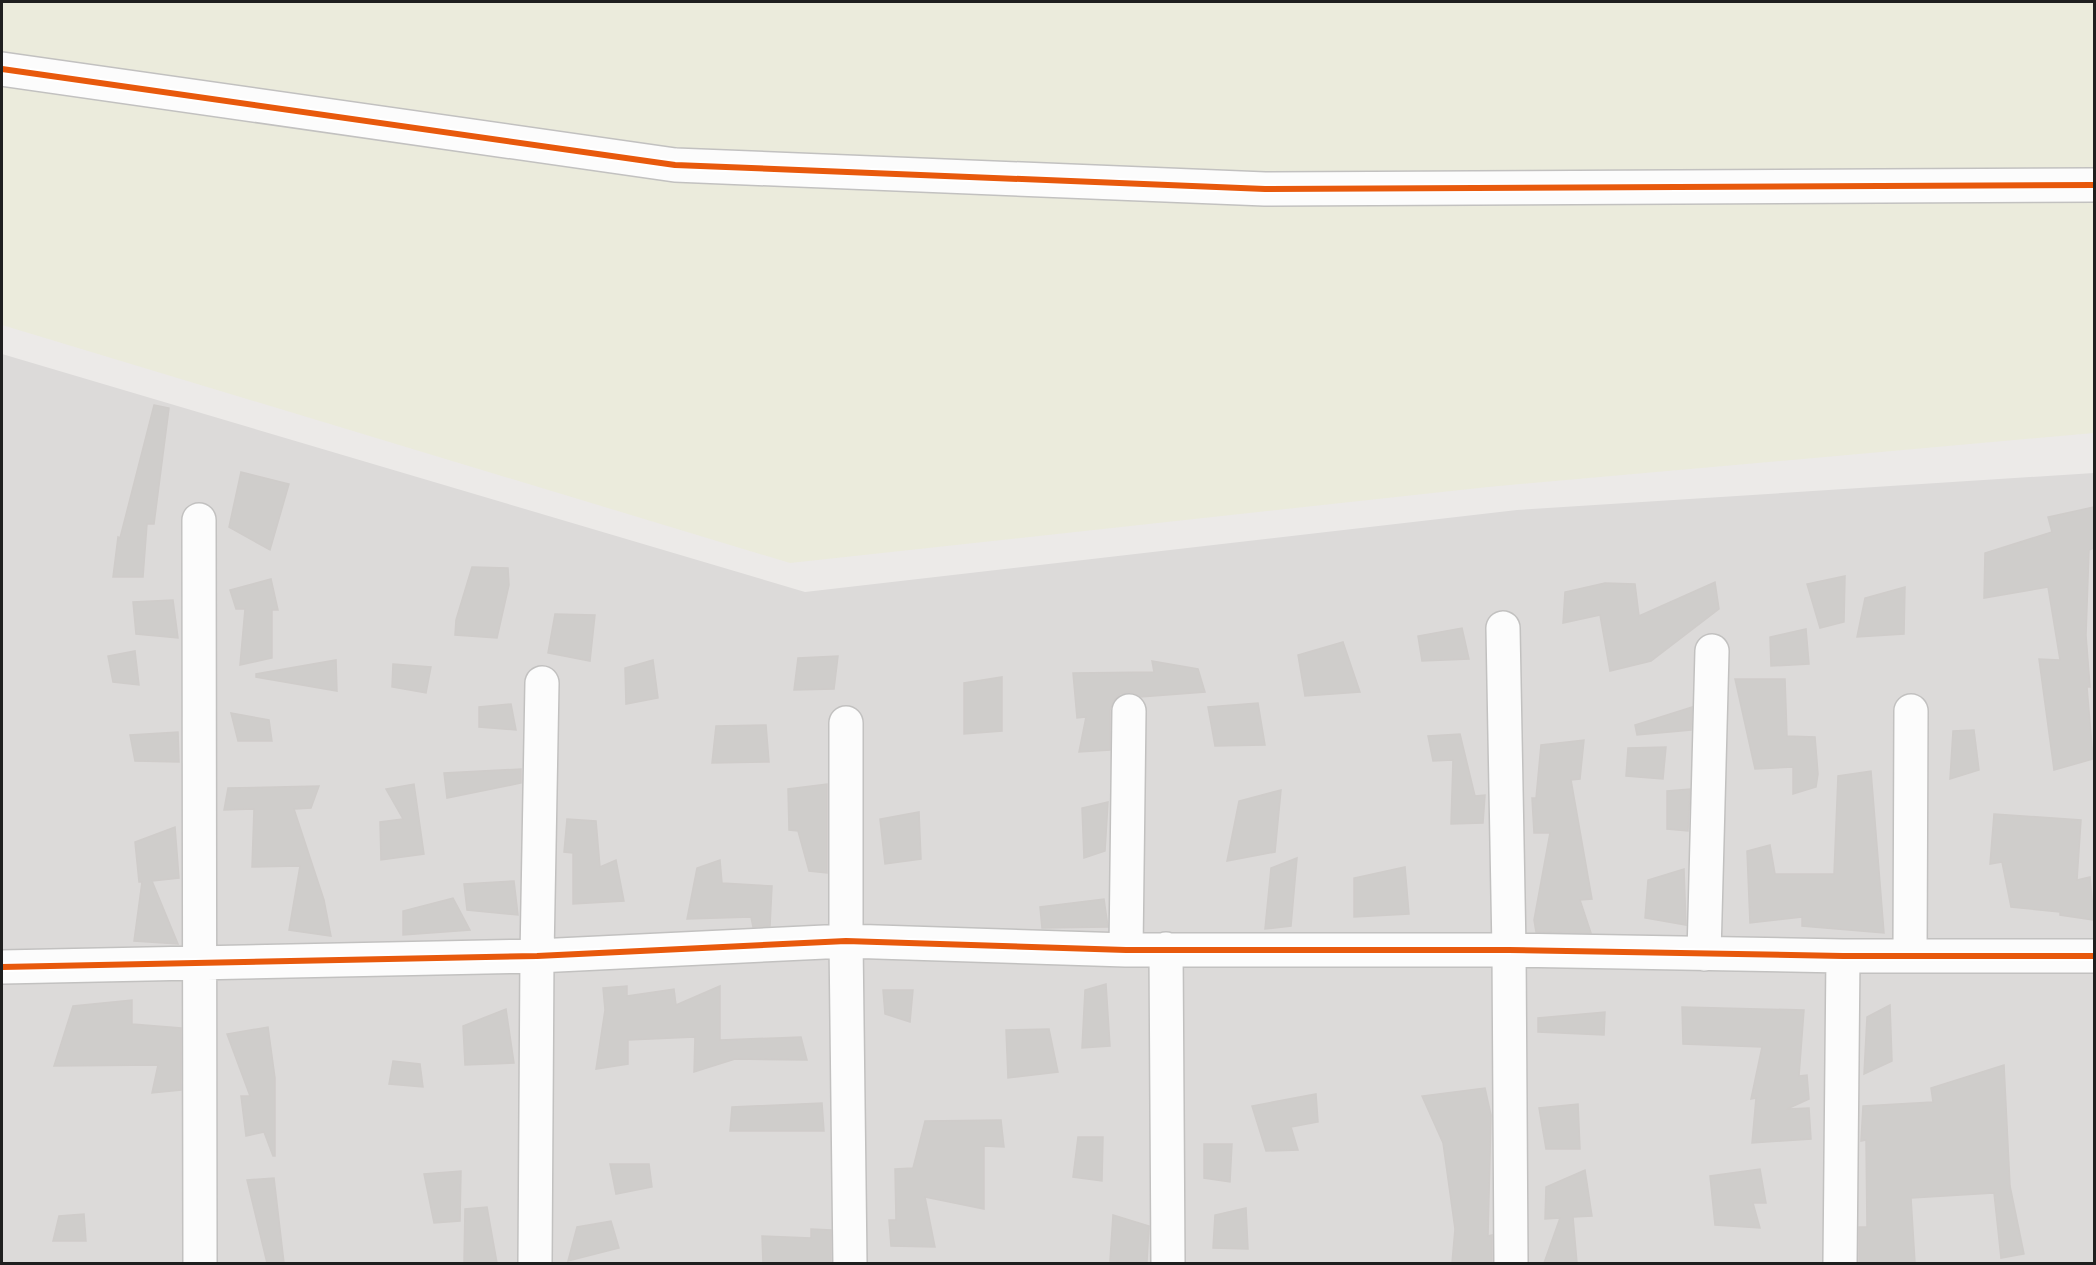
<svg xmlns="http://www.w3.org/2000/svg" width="2096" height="1265" font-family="'Open Sans',sans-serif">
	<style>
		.residential { fill: #dcdad9 }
		.farmland { fill: #ebebdc }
		.building { fill: #cfcdcb; stroke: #cfccca; stroke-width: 1.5 }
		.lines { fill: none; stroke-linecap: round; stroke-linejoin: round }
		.minor-casing { stroke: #c2c1c0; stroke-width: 36 }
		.minor { stroke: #fcfcfc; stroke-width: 33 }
		.cycleway-casing { stroke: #fff; stroke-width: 10 }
		.cycleway { stroke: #e8590c; stroke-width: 6 }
	</style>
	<rect width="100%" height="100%" fill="#eceae8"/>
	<path class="residential" d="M 2,354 L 805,592 L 1517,510 L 2094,473 L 2094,1263 L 2,1263 Z"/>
	<path class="farmland" d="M 2,2 L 2094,2 L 2094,433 L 1488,487 L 790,563 L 2,325 Z"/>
	<path class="building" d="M 154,405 L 169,408 L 154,524 L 147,524 L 143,577 L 113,577 L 118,537 L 120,538 Z
		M 241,472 L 289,484 L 270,550 L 229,527 Z
		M 2094,507 L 2094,548 L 2089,550 L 2086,635 L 2090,687 L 2087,687 L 2093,759 L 2054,770 L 2039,659 L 2060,660 L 2048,587 L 1984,598 L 1985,553 L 2052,532 L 2048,517 Z
		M 472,567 L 508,568 L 509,585 L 497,638 L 455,635 L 456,620 Z
		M 1845,576 L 1844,622 L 1820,628 L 1807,584 Z
		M 271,579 L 278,610 L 272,610 L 272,658 L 240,665 L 245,609 L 236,609 L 230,590 Z
		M 1715,582 L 1719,609 L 1651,661 L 1610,671 L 1600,615 L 1563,623 L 1565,592 L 1605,583 L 1635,584 L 1639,616 Z
		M 1905,587 L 1904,634 L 1857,637 L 1865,598 Z
		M 173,600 L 178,638 L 136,634 L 133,602 Z
		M 555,614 L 595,615 L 590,661 L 548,653 Z
		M 1462,628 L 1469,659 L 1422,661 L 1418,636 Z
		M 1806,629 L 1809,664 L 1771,666 L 1770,637 Z
		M 1343,642 L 1360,692 L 1305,696 L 1298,655 Z
		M 135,651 L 139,685 L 113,682 L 108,656 Z
		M 838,656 L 834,689 L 794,690 L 798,658 Z
		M 336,660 L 337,691 L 256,677 L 256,674 Z
		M 653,660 L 658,698 L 626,704 L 625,668 Z
		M 1152,661 L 1198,669 L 1205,692 L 1140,697 L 1130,692 L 1120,694 L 1113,701 L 1110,710 L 1110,750 L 1079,752 L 1086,717 L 1077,718 L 1073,673 L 1154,672 Z
		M 393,664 L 431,667 L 426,693 L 392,687 Z
		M 1002,677 L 1002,731 L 964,734 L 964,683 Z
		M 1735,679 L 1785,679 L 1787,736 L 1815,737 L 1818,774 L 1816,787 L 1793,794 L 1793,767 L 1755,769 Z
		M 1258,703 L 1265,745 L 1215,746 L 1208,707 Z
		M 511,704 L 516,730 L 479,727 L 479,707 Z
		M 1692,707 L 1691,730 L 1637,735 L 1635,725 Z
		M 231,713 L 269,720 L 272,741 L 238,741 Z
		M 766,725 L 769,762 L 712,763 L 716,726 Z
		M 1974,730 L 1979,770 L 1950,779 L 1953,731 Z
		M 178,732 L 179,762 L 135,761 L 130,735 Z
		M 1460,734 L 1475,796 L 1485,795 L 1483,823 L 1451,824 L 1453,760 L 1433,761 L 1428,736 Z
		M 1584,740 L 1580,779 L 1571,780 L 1592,899 L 1580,900 L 1591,933 L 1536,932 L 1534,920 L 1550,833 L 1534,833 L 1532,798 L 1536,798 L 1541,745 Z
		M 1666,747 L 1663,779 L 1626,776 L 1628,748 Z
		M 521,769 L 521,783 L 447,798 L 444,773 Z
		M 1871,771 L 1884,933 L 1802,926 L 1802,917 L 1750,923 L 1747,851 L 1770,845 L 1775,874 L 1834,874 L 1838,776 Z
		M 414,784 L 424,854 L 381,860 L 380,822 L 403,819 L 386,789 Z
		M 827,784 L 827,873 L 809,871 L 798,831 L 789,830 L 788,789 Z
		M 319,786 L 311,808 L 294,809 L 324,900 L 331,936 L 289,930 L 300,866 L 252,867 L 254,809 L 224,810 L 228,788 Z
		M 1690,789 L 1688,831 L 1667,829 L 1667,791 Z
		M 1281,790 L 1275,852 L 1227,861 L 1239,801 Z
		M 1108,802 L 1105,851 L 1084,858 L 1082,808 Z
		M 919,812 L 921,859 L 885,864 L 880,819 Z
		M 1994,814 L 2081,820 L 2077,880 L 2090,877 L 2094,920 L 2060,915 L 2060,912 L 2011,907 L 2002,862 L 1990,864 Z
		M 567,819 L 596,821 L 600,867 L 616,860 L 624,901 L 573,904 L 573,853 L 564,852 Z
		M 175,827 L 179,878 L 152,881 L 178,944 L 134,941 L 142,882 L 139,882 L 135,842 Z
		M 1297,858 L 1291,926 L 1265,929 L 1271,868 Z
		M 720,860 L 722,883 L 772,886 L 770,926 L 753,927 L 751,917 L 687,919 L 697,868 Z
		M 1405,867 L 1409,914 L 1354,917 L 1354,878 Z
		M 1684,869 L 1686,925 L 1645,918 L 1648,880 Z
		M 514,881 L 518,915 L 467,910 L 464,884 Z
		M 453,898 L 470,930 L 403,935 L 403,911 Z
		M 1104,899 L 1108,927 L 1042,928 L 1040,907 Z
		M 1106,984 L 1110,1046 L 1082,1048 L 1085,990 Z
		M 627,986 L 627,996 L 674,989 L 676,1005 L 720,986 L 720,1040 L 801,1037 L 807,1060 L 735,1059 L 694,1072 L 695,1037 L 628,1040 L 628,1064 L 596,1069 L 605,1010 L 603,988 Z
		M 883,990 L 913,990 L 910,1022 L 885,1014 Z
		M 132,1000 L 132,1024 L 181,1028 L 181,1090 L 152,1093 L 158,1065 L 54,1066 L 73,1006 Z
		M 1890,1005 L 1892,1061 L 1864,1074 L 1867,1017 Z
		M 1682,1007 L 1804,1010 L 1799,1076 L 1807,1075 L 1809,1099 L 1787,1109 L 1809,1108 L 1811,1139 L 1752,1143 L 1756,1098 L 1751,1099 L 1762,1047 L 1683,1044 Z
		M 506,1009 L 514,1063 L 465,1065 L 463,1026 Z
		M 1605,1012 L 1604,1035 L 1538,1032 L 1538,1018 Z
		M 268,1027 L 275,1078 L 275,1156 L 273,1156 L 264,1132 L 246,1136 L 241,1096 L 250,1096 L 227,1034 Z
		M 1049,1029 L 1058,1072 L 1008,1078 L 1006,1030 Z
		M 393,1061 L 420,1064 L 423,1087 L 389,1084 Z
		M 2004,1065 L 2010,1186 L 2024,1254 L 2001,1258 L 1994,1193 L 1911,1198 L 1915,1263 L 1859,1263 L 1859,1227 L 1867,1227 L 1866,1140 L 1861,1141 L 1863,1106 L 1933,1102 L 1931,1088 Z
		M 1485,1088 L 1491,1115 L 1488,1236 L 1492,1235 L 1492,1263 L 1452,1263 L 1455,1229 L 1443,1143 L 1422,1096 Z
		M 1316,1094 L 1318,1122 L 1291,1127 L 1298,1150 L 1266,1151 L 1252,1106 Z
		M 822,1103 L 824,1131 L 730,1131 L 732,1107 Z
		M 1578,1104 L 1580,1149 L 1546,1149 L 1539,1108 Z
		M 1001,1120 L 1004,1147 L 984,1146 L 984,1209 L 925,1197 L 935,1247 L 891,1246 L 889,1220 L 896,1220 L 895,1169 L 913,1168 L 925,1121 Z
		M 1078,1137 L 1103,1137 L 1102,1181 L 1073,1177 Z
		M 1204,1144 L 1232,1144 L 1230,1182 L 1204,1178 Z
		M 610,1164 L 649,1164 L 652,1187 L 616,1194 Z
		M 1760,1169 L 1766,1203 L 1753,1203 L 1760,1228 L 1715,1225 L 1710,1176 Z
		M 1585,1170 L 1592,1216 L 1573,1217 L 1577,1263 L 1544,1263 L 1560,1218 L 1545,1219 L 1546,1187 Z
		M 461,1171 L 460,1221 L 434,1223 L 424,1174 Z
		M 274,1178 L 284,1263 L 267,1263 L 247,1180 Z
		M 487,1207 L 497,1263 L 464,1263 L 465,1209 Z
		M 1246,1208 L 1248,1249 L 1213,1248 L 1215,1215 Z
		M 84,1214 L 86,1241 L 53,1241 L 59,1216 Z
		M 1113,1215 L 1149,1226 L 1147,1262 L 1110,1261 Z
		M 611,1221 L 619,1248 L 568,1261 L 577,1227 Z
		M 811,1229 L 831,1230 L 831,1263 L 763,1263 L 762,1236 L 811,1238 Z"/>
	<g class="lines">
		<g class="minor-casing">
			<path id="minor" d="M 2,69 L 675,165 L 1265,189 L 2094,185
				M 199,520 L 200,1264
				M 1503,628 L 1509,950 L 1511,1264
				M 846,723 L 846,941 L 850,1264
				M 1166,949 L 1168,1264
				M 1126,950 L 1129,711
				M 1704,954 L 1712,651
				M 1910,956 L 1911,711
				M 2,967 L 537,956 L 846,941 L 1126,950 L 1509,950 L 1843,956 L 2094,956
				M 535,1264 L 537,956 L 542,683
				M 1840,1264 L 1843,956"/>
		</g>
		<use href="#minor" class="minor"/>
		<g class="cycleway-casing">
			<path id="cycleway" d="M 2,69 L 675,165 L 1265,189 L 2094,185
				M 2,967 L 537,956 L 846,941 L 1126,950 L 1509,950 L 1843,956 L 2094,956"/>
		</g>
		<use href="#cycleway" class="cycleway"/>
	</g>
	<rect width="2096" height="1265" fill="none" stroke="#1f1f1f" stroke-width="6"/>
</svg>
